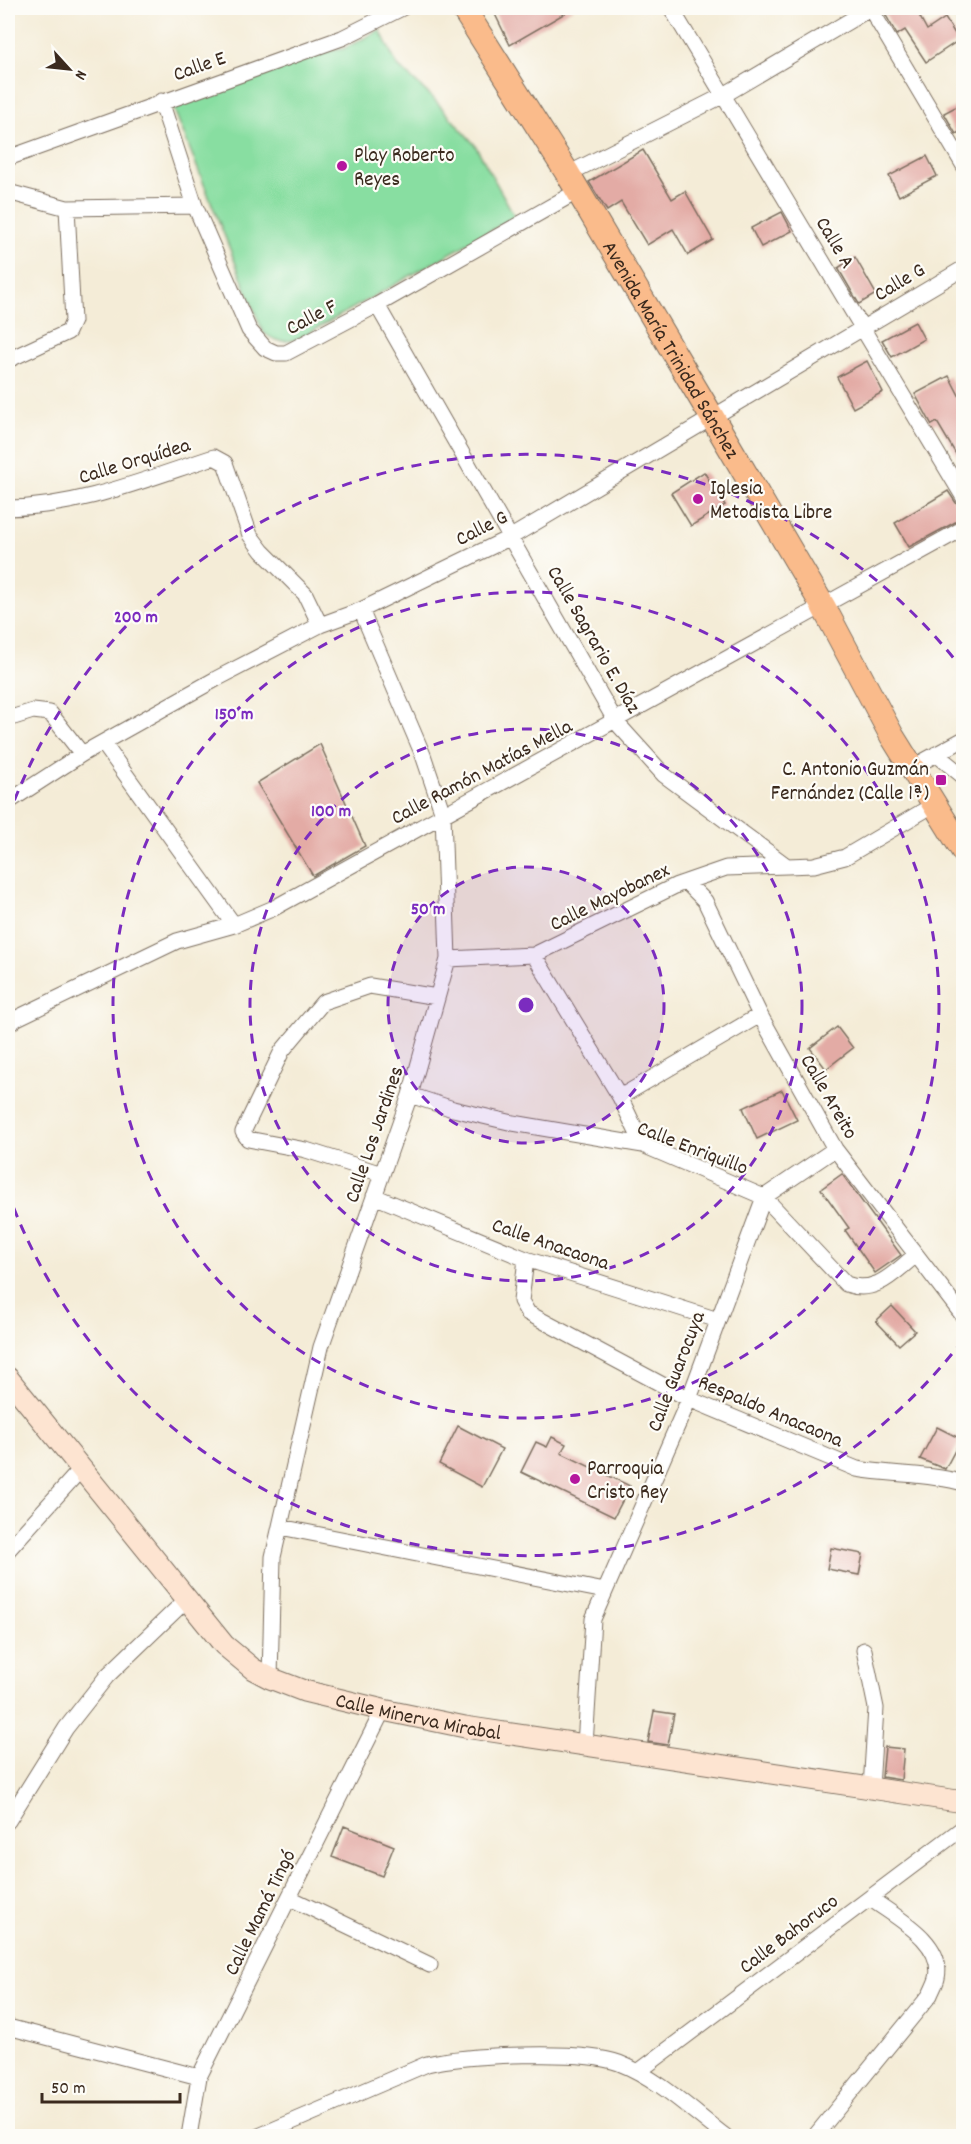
<svg xmlns="http://www.w3.org/2000/svg" width="971" height="2144" font-family="Dekko,sans-serif">
	<style>
		.green { fill: #88dea1; stroke: #628460; stroke-width: 1.5 }
		.building { fill: #e3aba5 }
		.lines { fill: none; stroke-linecap: round; stroke-linejoin: round }
		.street-casing { stroke: #7c6e5f; stroke-width: 17 }
		.secondary-casing { stroke: #7c6e5f; stroke-width: 23 }
		.primary-casing { stroke: #7c6e5f; stroke-width: 26 }
		.street { stroke: #fff; stroke-width: 15 }
		.secondary { stroke: #fde4d1; stroke-width: 21 }
		.primary { stroke: #fabb8b; stroke-width: 24 }
		.ring { fill: none; stroke: #7b2cbf; stroke-width: 3; stroke-dasharray: 10 8 }
		.poi-dot { fill: #b5179e; stroke: #fdfcf7; stroke-width: 2 }
		.labels { text-anchor: middle; stroke-width: 4.5; stroke-linejoin: round; paint-order: stroke }
		.street-label { font-size: 21px; fill: #3b2a1e; stroke: #fdfcf7 }
		.poi-label { font-size: 21px; fill: #3b2a1e; stroke: #fdfcf7; text-anchor: start }
		.centre { fill: #7b2cbf; stroke: #fdfcf7; stroke-width: 3 }
		.ring-label { font-size: 18px; text-anchor: middle; font-weight: bold; fill: #7b2cbf; stroke: #fdfcf7; stroke-width: 4.5; stroke-linejoin: round; paint-order: stroke }
	</style>
	<rect width="100%" height="100%" fill="#fdfcf7"/>
	<filter id="ink" filterUnits="userSpaceOnUse"><feTurbulence type="fractalNoise" baseFrequency=".0167" numOctaves="2"/><feDisplacementMap in="SourceGraphic" scale="12" xChannelSelector="R" yChannelSelector="G"/><feConvolveMatrix kernelMatrix="1 2 1 2 8 2 1 2 1" color-interpolation-filters="sRGB"/></filter>
	<filter id="wash" filterUnits="userSpaceOnUse"><feTurbulence type="fractalNoise" baseFrequency=".008" numOctaves="4" result="noise"/><feDisplacementMap in="SourceGraphic" scale="24" xChannelSelector="R" yChannelSelector="G"/><feGaussianBlur stdDeviation="1.35" result="paint"/><feColorMatrix in="noise" values="0 0 0 0 0 0 0 0 0 0 0 0 0 0 0 0 0 1.4 0 .05"/><feComposite in="paint" operator="in"/></filter>
	<g filter="url(#wash)">
		<rect width="100%" height="100%" fill="#f4ecd7"/>
		<path class="green" d="M 380,30 L 397,65 L 433,98 L 475,145 L 515,217 L 298,339 C 283,343 275,342 263,332 L 173,107 L 320,52 L 343,49 Z"/>
		<g id="blocks">
			<path class="building" d="M 492,8 L 574,8 L 510,45 Z
				M 888,8 L 915,8 L 927,30 L 945,18 L 959,40 L 926,62 L 905,30 L 897,35 L 883,10 Z
				M 963,103 L 963,130 L 956,134 L 944,113 Z
				M 643,150 L 672,199 L 685,191 L 713,240 L 688,255 L 673,229 L 647,245 L 621,202 L 607,211 L 589,182 Z
				M 927,156 L 937,176 L 899,196 L 889,176 Z
				M 782,212 L 792,231 L 761,247 L 751,228 Z
				M 855,257 L 876,294 L 859,304 L 838,268 Z
				M 915,322 L 924,339 L 892,357 L 882,340 Z
				M 867,361 L 883,392 L 853,408 L 837,377 Z
				M 949,376 L 963,403 L 963,466 L 937,422 L 932,425 L 915,394 Z
				M 704,472 L 725,505 L 691,526 L 671,493 Z
				M 948,491 L 956,503 L 963,508 L 963,518 L 909,547 L 895,523 Z
				M 320,744 L 365,846 L 313,876 L 257,783 Z
				M 837,1027 L 853,1048 L 826,1069 L 810,1048 Z
				M 782,1090 L 797,1120 L 757,1139 L 743,1108 Z
				M 842,1174 L 901,1255 L 875,1273 L 845,1230 L 849,1228 L 821,1189 Z
				M 892,1306 L 915,1331 L 899,1345 L 876,1321 Z
				M 458,1426 L 502,1449 L 482,1487 L 439,1464 Z
				M 937,1427 L 961,1439 L 945,1469 L 920,1459 Z
				M 552,1437 L 566,1444 L 561,1453 L 630,1486 L 614,1517 L 521,1472 L 536,1442 L 547,1447 Z
				M 831,1548 L 863,1554 L 859,1575 L 827,1569 Z
				M 654,1711 L 674,1714 L 668,1745 L 648,1742 Z
				M 885,1747 L 904,1749 L 901,1780 L 882,1777 Z
				M 344,1826 L 394,1846 L 382,1876 L 332,1857 Z"/>
		</g>
	</g>
	<g filter="url(#ink)">
		<use href="#blocks" fill-opacity="0" stroke="#7c6e5f" stroke-width="1.5"/>
		<g class="lines">
			<g class="street-casing">
				<path id="street" d="M 671,8 L 964,498
					M 870,8 L 964,166
					M 161,101 L 195,206 L 249,330 L 265,348 L 276,353 L 286,353 L 377,305 L 578,191
					M 8,158 L 342,38 L 402,8
					M 568,174 L 724,95 L 871,8
					M 8,192 L 67,208 L 195,206
					M 377,305 L 616,722 L 664,775 L 787,866 L 814,865 L 845,857 L 935,804
					M 8,360 L 68,332 L 73,321 L 67,208
					M 8,508 C 79,507 146,479 214,457 L 225,463 L 250,535 L 262,551 L 305,594 L 320,625
					M 8,715 L 14,717 L 33,711 L 50,713 L 82,754
					M 103,743 L 234,925
					M 936,754 L 964,777
					M 913,767 L 964,739
					M 8,802 L 82,754 L 216,679 L 320,625 L 361,610 L 511,537 L 964,268
					M 686,882 L 705,901 L 760,1015 L 835,1149 L 964,1317
					M 534,955 L 620,1097 L 643,1145
					M 448,959 L 534,955 L 677,885 L 726,868 L 787,866
					M 8,1025 L 17,1018 L 177,941 L 234,925 L 274,908 L 964,528
					M 410,1095 L 453,1109 L 513,1123 L 643,1145 L 764,1197 L 846,1284 C 876,1295 893,1273 916,1255
					M 620,1097 L 760,1015
					M 382,1174 L 306,1150 L 248,1139 L 243,1132 L 282,1051 L 323,1002 L 370,986 L 437,997
					M 374,1196 L 526,1259 L 718,1320
					M 526,1259 L 521,1301 L 528,1313 L 689,1399 L 857,1469 C 892,1475 928,1473 964,1483
					M 280,1527 L 605,1591
					M 8,1550 L 81,1469
					M 864,1650 L 876,1708 L 871,1788
					M 270,1678 L 273,1557 L 321,1347 L 410,1095 L 448,959 L 443,814 L 423,755 L 361,610
					M 585,1745 L 593,1619 L 689,1399 L 764,1197 L 835,1149
					M 8,1821 L 66,1728 L 107,1676 L 186,1600
					M 290,1898 L 430,1965
					M 8,2027 L 199,2077
					M 638,2072 L 964,1827
					M 189,2136 L 199,2077 L 383,1710
					M 259,2136 L 427,2064 C 466,2055 582,2049 619,2063 C 658,2078 692,2111 725,2136
					M 815,2136 L 930,1995 C 932,1990 936,1983 937,1978 C 945,1941 893,1916 870,1898"/>
			</g>
			<g class="secondary-casing">
				<g id="secondary">
					<path id="s1" d="M 8,1378 L 224,1645 L 253,1669 L 270,1678 L 304,1691 L 383,1710 L 465,1727 L 964,1802"/>
				</g>
			</g>
			<g class="primary-casing">
				<g id="primary">
					<path id="s2" d="M 463,8 L 568,174 L 712,417 L 823,606 L 892,736 L 964,852"/>
				</g>
			</g>
			<use href="#street" class="street"/>
			<use href="#secondary" class="secondary"/>
			<use href="#primary" class="primary"/>
		</g>
	</g>
	<circle cx="526" cy="1005" r="138" fill="#7b2cbf" fill-opacity=".12"/>
	<g class="ring">
		<circle cx="526" cy="1005" r="138"/>
		<circle cx="526" cy="1005" r="276"/>
		<circle cx="526" cy="1005" r="413"/>
		<path d="M963 1340A551 551 0 0 1 8 1193M8 817A551 551 0 0 1 963 670"/>
	</g>
	<g class="poi-dot">
		<circle cx="342" cy="166" r="6"/>
		<circle cx="698" cy="499" r="6"/>
		<rect x="935" y="774" width="12" height="12" rx="3"/>
		<circle cx="575" cy="1479" r="6"/>
	</g>
	<g class="labels">
		<g class="street-label">
			<text transform="translate(199 65) rotate(-20)" y="7">Calle E</text>
			<text transform="translate(836 242) rotate(59)" y="7">Calle A</text>
			<text transform="translate(899 281) rotate(-31)" y="7">Calle G</text>
			<text transform="translate(311 316) rotate(-28)" y="7">Calle F</text>
			<text dy="7" stroke="none"><textPath href="#s2" startOffset="400">Avenida María Trinidad Sánchez</textPath></text>
			<text transform="translate(134 460) rotate(-17)" y="7">Calle Orquídea</text>
			<text transform="translate(481 527) rotate(-27)" y="7">Calle G</text>
			<text transform="translate(595 639) rotate(60)" y="7">Calle Sagrario E. Díaz</text>
			<text transform="translate(481 771) rotate(-28)" y="7">Calle Ramón Matías Mella</text>
			<text transform="translate(609 896) rotate(-26)" y="7">Calle Mayobanex</text>
			<text transform="translate(830 1096) rotate(60)" y="7">Calle Areito</text>
			<text transform="translate(373 1134) rotate(-71)" y="7">Calle Los Jardines</text>
			<text transform="translate(693 1147) rotate(21)" y="7">Calle Enriquillo</text>
			<text transform="translate(551 1243) rotate(19)" y="7">Calle Anacaona</text>
			<text transform="translate(675 1371) rotate(-69)" y="7">Calle Guarocuya</text>
			<text transform="translate(771 1410) rotate(23)" y="7">Respaldo Anacaona</text>
			<text dy="7" stroke="none"><textPath href="#s1" startOffset="554">Calle Minerva Mirabal</textPath></text>
			<text transform="translate(259 1912) rotate(-64)" y="7">Calle Mamá Tingó</text>
			<text transform="translate(788 1933) rotate(-37)" y="7">Calle Bahoruco</text>
		</g>
		<g class="poi-label">
			<text x="354" y="161">Play Roberto<tspan x="354" dy="24">Reyes</tspan></text>
			<text x="710" y="494">Iglesia<tspan x="710" dy="24">Metodista Libre</tspan></text>
			<text x="929" y="775" text-anchor="end">C. Antonio Guzmán<tspan x="929" dy="24">Fernández (Calle 1ª)</tspan></text>
			<text x="587" y="1474">Parroquia<tspan x="587" dy="24">Cristo Rey</tspan></text>
		</g>
	</g>
	<circle cx="526" cy="1005" r="9" class="centre"/>
	<g class="ring-label">
		<text x="136" y="622">200 m</text>
		<text x="234" y="719">150 m</text>
		<text x="331" y="816">100 m</text>
		<text x="428" y="914">50 m</text>
	</g>
	<rect width="971" height="2144" fill="none" stroke="#fdfcf7" stroke-width="30"/>
	<g transform="translate(69 69) rotate(117)" stroke="#fdfcf7" stroke-width="4.5" paint-order="stroke">
	<path d="M0-4.5L10 22L0 15L-10 22Z" fill="#3b2a1e"/>
	<text y="-9" font-size="16" font-weight="bold" text-anchor="middle" fill="#3b2a1e">N</text>
	</g>
	<path d="M42 2093v9h138v-9" fill="none" stroke="#3b2a1e" stroke-width="3"/>
	<text x="51" y="2093" font-size="18" fill="#3b2a1e" stroke="#fdfcf7" stroke-width="4.5" paint-order="stroke">50 m</text>
</svg>
